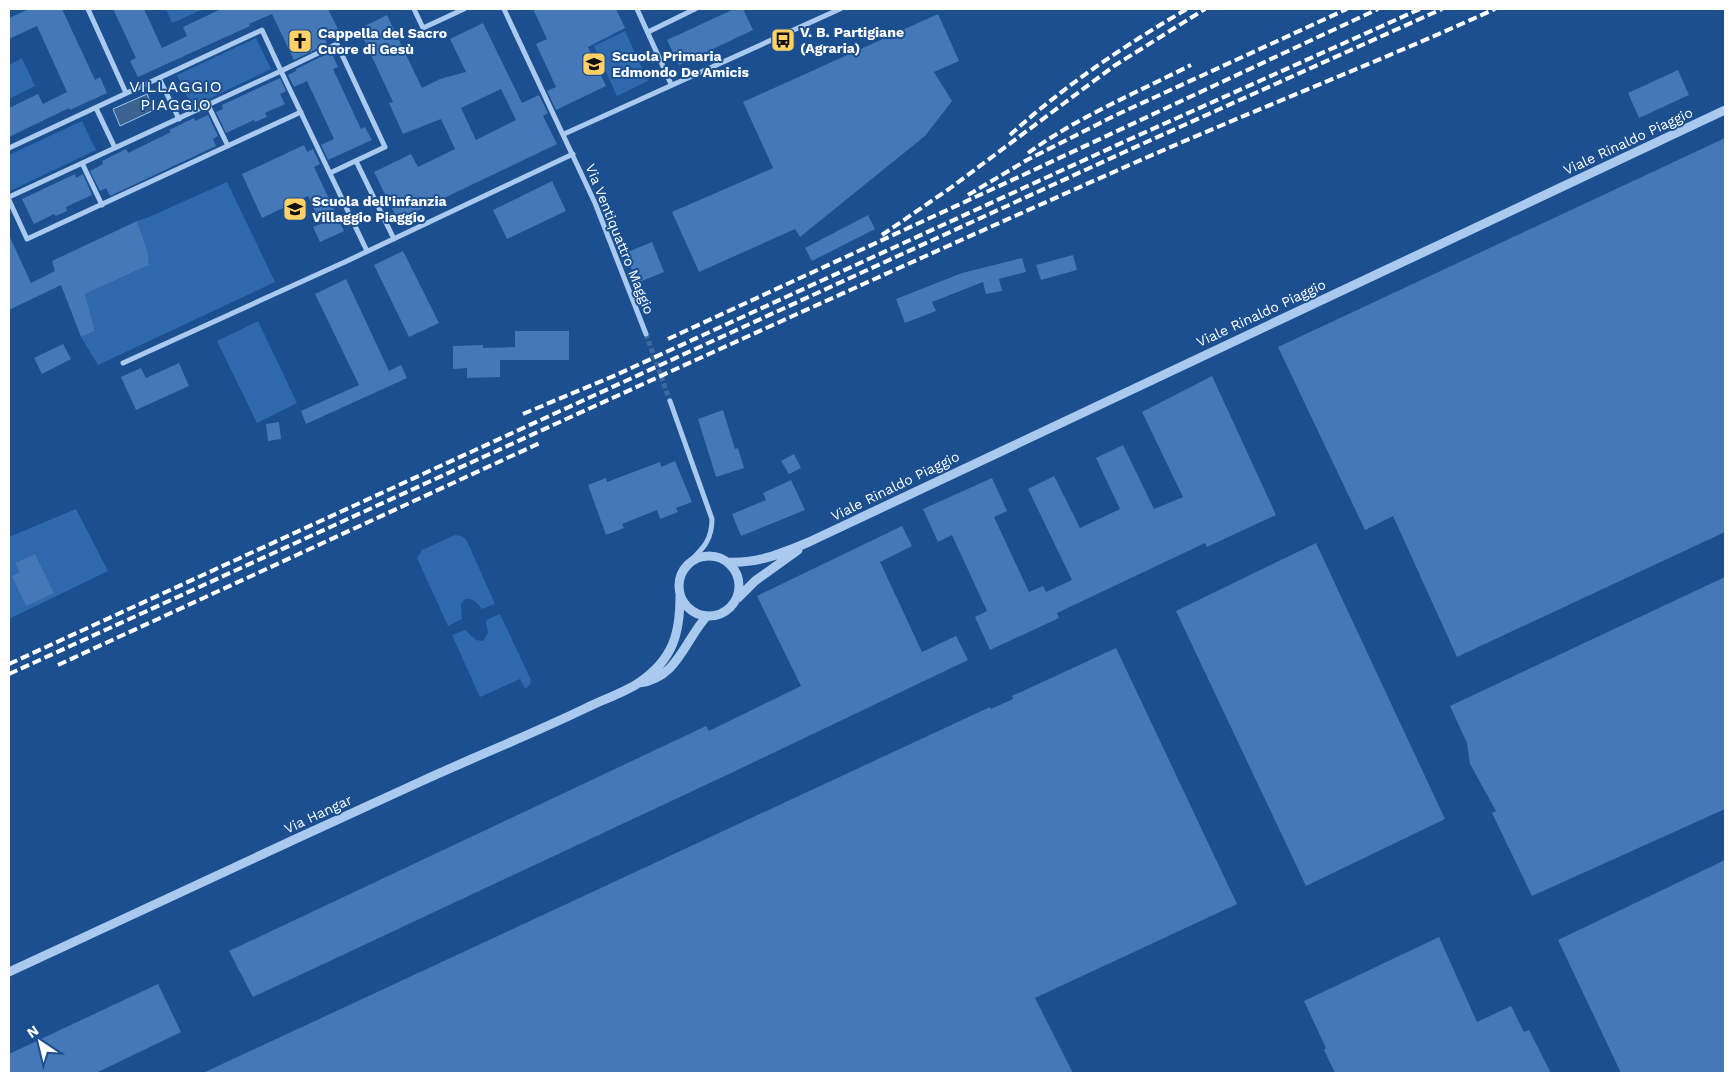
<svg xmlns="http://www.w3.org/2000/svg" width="1734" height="1082" font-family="'Work Sans',sans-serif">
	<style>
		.green { fill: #2e69ad }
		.water { fill: #3c6290; stroke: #9cc4f0 }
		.building { fill: #4478b7; fill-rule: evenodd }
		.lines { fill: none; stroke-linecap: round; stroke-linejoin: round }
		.minor-tunnel { stroke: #3d69a0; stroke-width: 5; stroke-dasharray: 5 2.5; stroke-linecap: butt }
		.minor { stroke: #a9c9ee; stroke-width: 5 }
		.tertiary { stroke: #a9c9ee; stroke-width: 9 }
		.rail { stroke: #fff; stroke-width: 4; stroke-dasharray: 9 4; stroke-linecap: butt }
		.labels { text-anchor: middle; stroke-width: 4; stroke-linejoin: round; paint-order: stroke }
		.poi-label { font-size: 14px; font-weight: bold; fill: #fff; stroke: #1b4f8f; text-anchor: start }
		.street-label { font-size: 14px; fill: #fff; stroke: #1b4f8f }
		.quarter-label { font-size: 16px; letter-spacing: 1px; fill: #fff; stroke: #1b4f8f }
	</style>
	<rect width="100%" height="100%" fill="#1b4f8f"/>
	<path class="green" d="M 166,9 L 204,9 L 172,23 Z
		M 625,31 L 648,81 L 617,96 L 594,46 Z
		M 256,38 L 271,69 L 192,107 L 177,75 Z
		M 22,58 L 35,86 L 9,99 L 9,65 Z
		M 82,121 L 96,150 L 10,191 L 9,188 L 9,155 Z
		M 227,182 L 275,282 L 98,365 L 81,337 L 95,331 L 85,294 L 149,265 L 148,252 L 137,221 L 149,217 Z
		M 258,321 L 297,403 L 257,423 L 217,341 Z
		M 76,509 L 108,571 L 9,619 L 9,537 Z
		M 455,535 L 461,536 L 466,539 L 495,604 L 482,609 C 476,602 468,593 461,604 L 462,619 L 448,626 L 417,558 L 422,550 Z
		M 500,614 L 531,680 L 530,685 L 525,689 L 520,679 L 480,697 L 452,635 L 465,630 L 476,640 L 483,641 L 488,632 L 486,622 L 488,619 Z"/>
	<path class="water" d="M 147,94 L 154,110 L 120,126 L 113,109 Z"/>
	<path class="building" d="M 29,9 L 62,9 L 95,80 L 100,77 L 107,93 L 70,110 L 69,108 L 9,137 L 9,108 L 38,94 L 43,104 L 67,92 L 37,26 L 9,39 L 9,18 Z
		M 113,9 L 144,9 L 162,48 L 187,36 L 183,27 L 221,9 L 328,9 L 338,29 L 324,36 L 327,44 L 294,60 L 272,14 L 249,24 L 250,26 L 138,77 L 130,61 L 136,58 Z
		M 533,9 L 616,9 L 625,28 L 588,47 L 606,86 L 556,110 L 547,91 L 556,87 L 536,44 L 547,39 Z
		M 734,9 L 743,9 L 753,30 L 679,65 L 667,40 Z
		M 938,14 L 959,61 L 934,72 L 952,101 L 925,136 L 800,237 L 795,229 L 699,272 L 672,212 L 773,168 L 743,102 Z
		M 387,15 L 422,88 L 440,79 L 466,72 L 450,39 L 483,23 L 522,103 L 539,95 L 548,113 L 543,116 L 557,144 L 398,220 L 374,172 L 411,154 L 418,167 L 455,149 L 441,119 L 403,134 L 389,103 L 393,102 L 359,29 ZM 501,89 L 516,120 L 476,140 L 461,108 Z
		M 331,52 L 338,67 L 333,69 L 361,129 L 365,127 L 372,140 L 328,160 L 321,145 L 334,139 L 307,81 L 294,87 L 288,75 L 296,71 L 296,69 Z
		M 1678,70 L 1689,95 L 1639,118 L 1628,93 Z
		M 280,78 L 286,91 L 280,94 L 285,104 L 265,113 L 267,117 L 255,122 L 254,120 L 226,133 L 216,112 L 223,109 L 222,105 Z
		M 208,115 L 218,136 L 213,139 L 216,146 L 110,196 L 106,188 L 100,191 L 90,171 L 103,164 L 102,161 L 126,149 L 128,153 L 171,132 L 169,130 L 194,118 L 195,121 Z
		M 1725,138 L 1725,532 L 1457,657 L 1393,516 L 1365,530 L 1278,347 Z
		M 304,145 L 307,152 L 313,149 L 320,164 L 314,167 L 344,231 L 320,242 L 313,227 L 321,224 L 308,196 L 262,218 L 242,174 Z
		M 75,174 L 76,178 L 83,174 L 92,195 L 66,207 L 67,211 L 56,216 L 54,214 L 34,224 L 22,199 Z
		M 552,181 L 566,211 L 507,239 L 493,210 Z
		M 868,215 L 875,229 L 812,261 L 805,248 Z
		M 137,221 L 148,252 L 149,265 L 85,294 L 95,331 L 81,337 L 61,285 L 9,310 L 9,235 L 31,283 L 55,271 L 52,261 Z
		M 652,242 L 664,272 L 637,283 L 625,253 Z
		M 403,251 L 439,323 L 409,337 L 374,265 Z
		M 1073,255 L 1077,270 L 1041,280 L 1036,265 Z
		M 1022,258 L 1026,272 L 999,279 L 1002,291 L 986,294 L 983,282 L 932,302 L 936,311 L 905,323 L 896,299 L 962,273 Z
		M 346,279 L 389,371 L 401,365 L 407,378 L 306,424 L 301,411 L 359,385 L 315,294 Z
		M 515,331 L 569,331 L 569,360 L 500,360 L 500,377 L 467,378 L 467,368 L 453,369 L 453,346 L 483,345 L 483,348 L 515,347 Z
		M 63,344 L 71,359 L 42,374 L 34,358 Z
		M 179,363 L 189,386 L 136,410 L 121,377 L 141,368 L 146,378 Z
		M 1212,376 L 1276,515 L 1207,547 L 1205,543 L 1057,613 L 1059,618 L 990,650 L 975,617 L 987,611 L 952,535 L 938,542 L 923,509 L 992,478 L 1007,511 L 994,517 L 1029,592 L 1043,586 L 1046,592 L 1072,580 L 1028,489 L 1054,476 L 1080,528 L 1120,509 L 1096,458 L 1123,445 L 1154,509 L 1183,497 L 1142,412 Z
		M 723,410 L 735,449 L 738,448 L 744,468 L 716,477 L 698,419 Z
		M 279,422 L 281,439 L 268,441 L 266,424 Z
		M 794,454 L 801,468 L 789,474 L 781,461 Z
		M 675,461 L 692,502 L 676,508 L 678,512 L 660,519 L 657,510 L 622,524 L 624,528 L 606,535 L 588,485 L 606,478 L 607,482 L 660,462 L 661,467 Z
		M 791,480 L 805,510 L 741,536 L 732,514 L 766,500 L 763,493 Z
		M 902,526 L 912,546 L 880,562 L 922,652 L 956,636 L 968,660 L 729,774 L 253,997 L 229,951 L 706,726 L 709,731 L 801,686 L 757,596 Z
		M 1316,543 L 1445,819 L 1306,886 L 1176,611 Z
		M 35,554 L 54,593 L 26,606 L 12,576 L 20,572 L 15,563 Z
		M 1725,577 L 1725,809 L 1532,896 L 1492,813 L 1496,811 L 1470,764 L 1467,743 L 1450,706 Z
		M 1116,648 L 1237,904 L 1035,998 L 1073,1073 L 203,1073 L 990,707 L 991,709 L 1013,699 L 1012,696 Z
		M 1725,860 L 1725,1073 L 1621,1073 L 1558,940 Z
		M 1439,937 L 1477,1022 L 1511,1006 L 1524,1032 L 1529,1030 L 1551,1073 L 1335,1073 L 1324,1050 L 1326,1048 L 1304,1001 Z
		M 158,984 L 181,1032 L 96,1073 L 9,1073 L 9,1054 Z"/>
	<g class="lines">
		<path class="minor-tunnel" d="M 646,334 L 670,401"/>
		<path class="minor" d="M 88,9 L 126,93
			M 414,9 L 423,28 L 464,9
			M 504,9 L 595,203 L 646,334
			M 637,9 L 671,84
			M 648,32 L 695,9
			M 159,78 L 179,119
			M 208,105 L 228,146
			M 96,108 L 115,148
			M 564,134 L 840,9
			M 9,148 L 262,30 L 281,71 L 9,197
			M 356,161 L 394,239
			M 82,163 L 102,205
			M 330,173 L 385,147 L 337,44 L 281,71 L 367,251
			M 9,200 L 27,239 L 301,112
			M 123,363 L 347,261 L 573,154
			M 670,401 L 712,519 C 712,539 704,548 690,561"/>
		<path class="tertiary" d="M679 586a30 30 0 1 1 60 0a30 30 0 1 1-60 0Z
			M 727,562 C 757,564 783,553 809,542 L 1725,110
			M 738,598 L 755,581 L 798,550
			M 639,683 C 678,678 684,641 707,616
			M 9,972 C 146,908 284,844 422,781 C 477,756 532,734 586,708 C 602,700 626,692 640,682 C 673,659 680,634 680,596"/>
		<path class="rail" d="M 1010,135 C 1064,86 1125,45 1187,9
			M 1028,153 C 1078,117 1136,93 1191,65
			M 968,195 L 1027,160 L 1116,115 L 1347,9
			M 882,235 L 949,189 L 1114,66 L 1205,9
			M 668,339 L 1023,175 L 1378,9
			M 523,414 L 616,375 L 1128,140 L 1420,9
			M 9,664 L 1131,149 L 1442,9
			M 58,665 L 542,442
			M 9,674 C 384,503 757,330 1134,163 C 1254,110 1376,63 1495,9"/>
	</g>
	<defs>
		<g id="bus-square" transform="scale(1.25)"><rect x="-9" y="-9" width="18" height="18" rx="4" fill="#ffd166" stroke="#1b4f8f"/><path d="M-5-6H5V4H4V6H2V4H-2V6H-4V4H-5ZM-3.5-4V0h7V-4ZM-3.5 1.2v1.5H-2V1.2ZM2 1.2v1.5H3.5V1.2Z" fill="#111"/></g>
		<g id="church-square" transform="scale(1.25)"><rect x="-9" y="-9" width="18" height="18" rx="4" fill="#ffd166" stroke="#1b4f8f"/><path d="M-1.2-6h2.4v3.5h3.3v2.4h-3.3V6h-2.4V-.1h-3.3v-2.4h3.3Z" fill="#111"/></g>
		<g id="school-square" transform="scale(1.25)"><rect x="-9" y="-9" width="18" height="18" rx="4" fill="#ffd166" stroke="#1b4f8f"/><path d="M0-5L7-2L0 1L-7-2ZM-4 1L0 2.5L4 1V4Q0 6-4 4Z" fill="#111"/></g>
	</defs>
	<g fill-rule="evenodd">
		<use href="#bus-square" x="783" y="40"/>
		<use href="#church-square" x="300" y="41"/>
		<use href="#school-square" x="594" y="64"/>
		<use href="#school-square" x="295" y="209"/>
	</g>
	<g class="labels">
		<g class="poi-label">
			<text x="800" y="37">V. B. Partigiane<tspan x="800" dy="16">(Agraria)</tspan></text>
			<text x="318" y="38">Cappella del Sacro<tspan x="318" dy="16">Cuore di Gesù</tspan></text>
			<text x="612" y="61">Scuola Primaria<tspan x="612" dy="16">Edmondo De Amicis</tspan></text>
			<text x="312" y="206">Scuola dell'infanzia<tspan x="312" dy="16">Villaggio Piaggio</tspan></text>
		</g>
		<g class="street-label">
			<text transform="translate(1628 141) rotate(-25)" y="5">Viale Rinaldo Piaggio</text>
			<text transform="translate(620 239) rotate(68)" y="5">Via Ventiquattro Maggio</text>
			<text transform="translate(1261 313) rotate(-25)" y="5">Viale Rinaldo Piaggio</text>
			<text transform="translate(895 486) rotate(-26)" y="5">Viale Rinaldo Piaggio</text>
			<text transform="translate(318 814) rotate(-25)" y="5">Via Hangar</text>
		</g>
		<g class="quarter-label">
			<text x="176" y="92">VILLAGGIO<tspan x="176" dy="18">PIAGGIO</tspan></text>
		</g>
	</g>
	<rect width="1734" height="1082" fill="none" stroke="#ffffff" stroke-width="20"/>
	<g transform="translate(40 1042) rotate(325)" stroke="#1b4f8f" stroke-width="4" paint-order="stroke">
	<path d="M0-4L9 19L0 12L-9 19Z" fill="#ffffff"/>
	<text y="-8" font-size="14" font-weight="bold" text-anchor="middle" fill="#ffffff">N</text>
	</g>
</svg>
